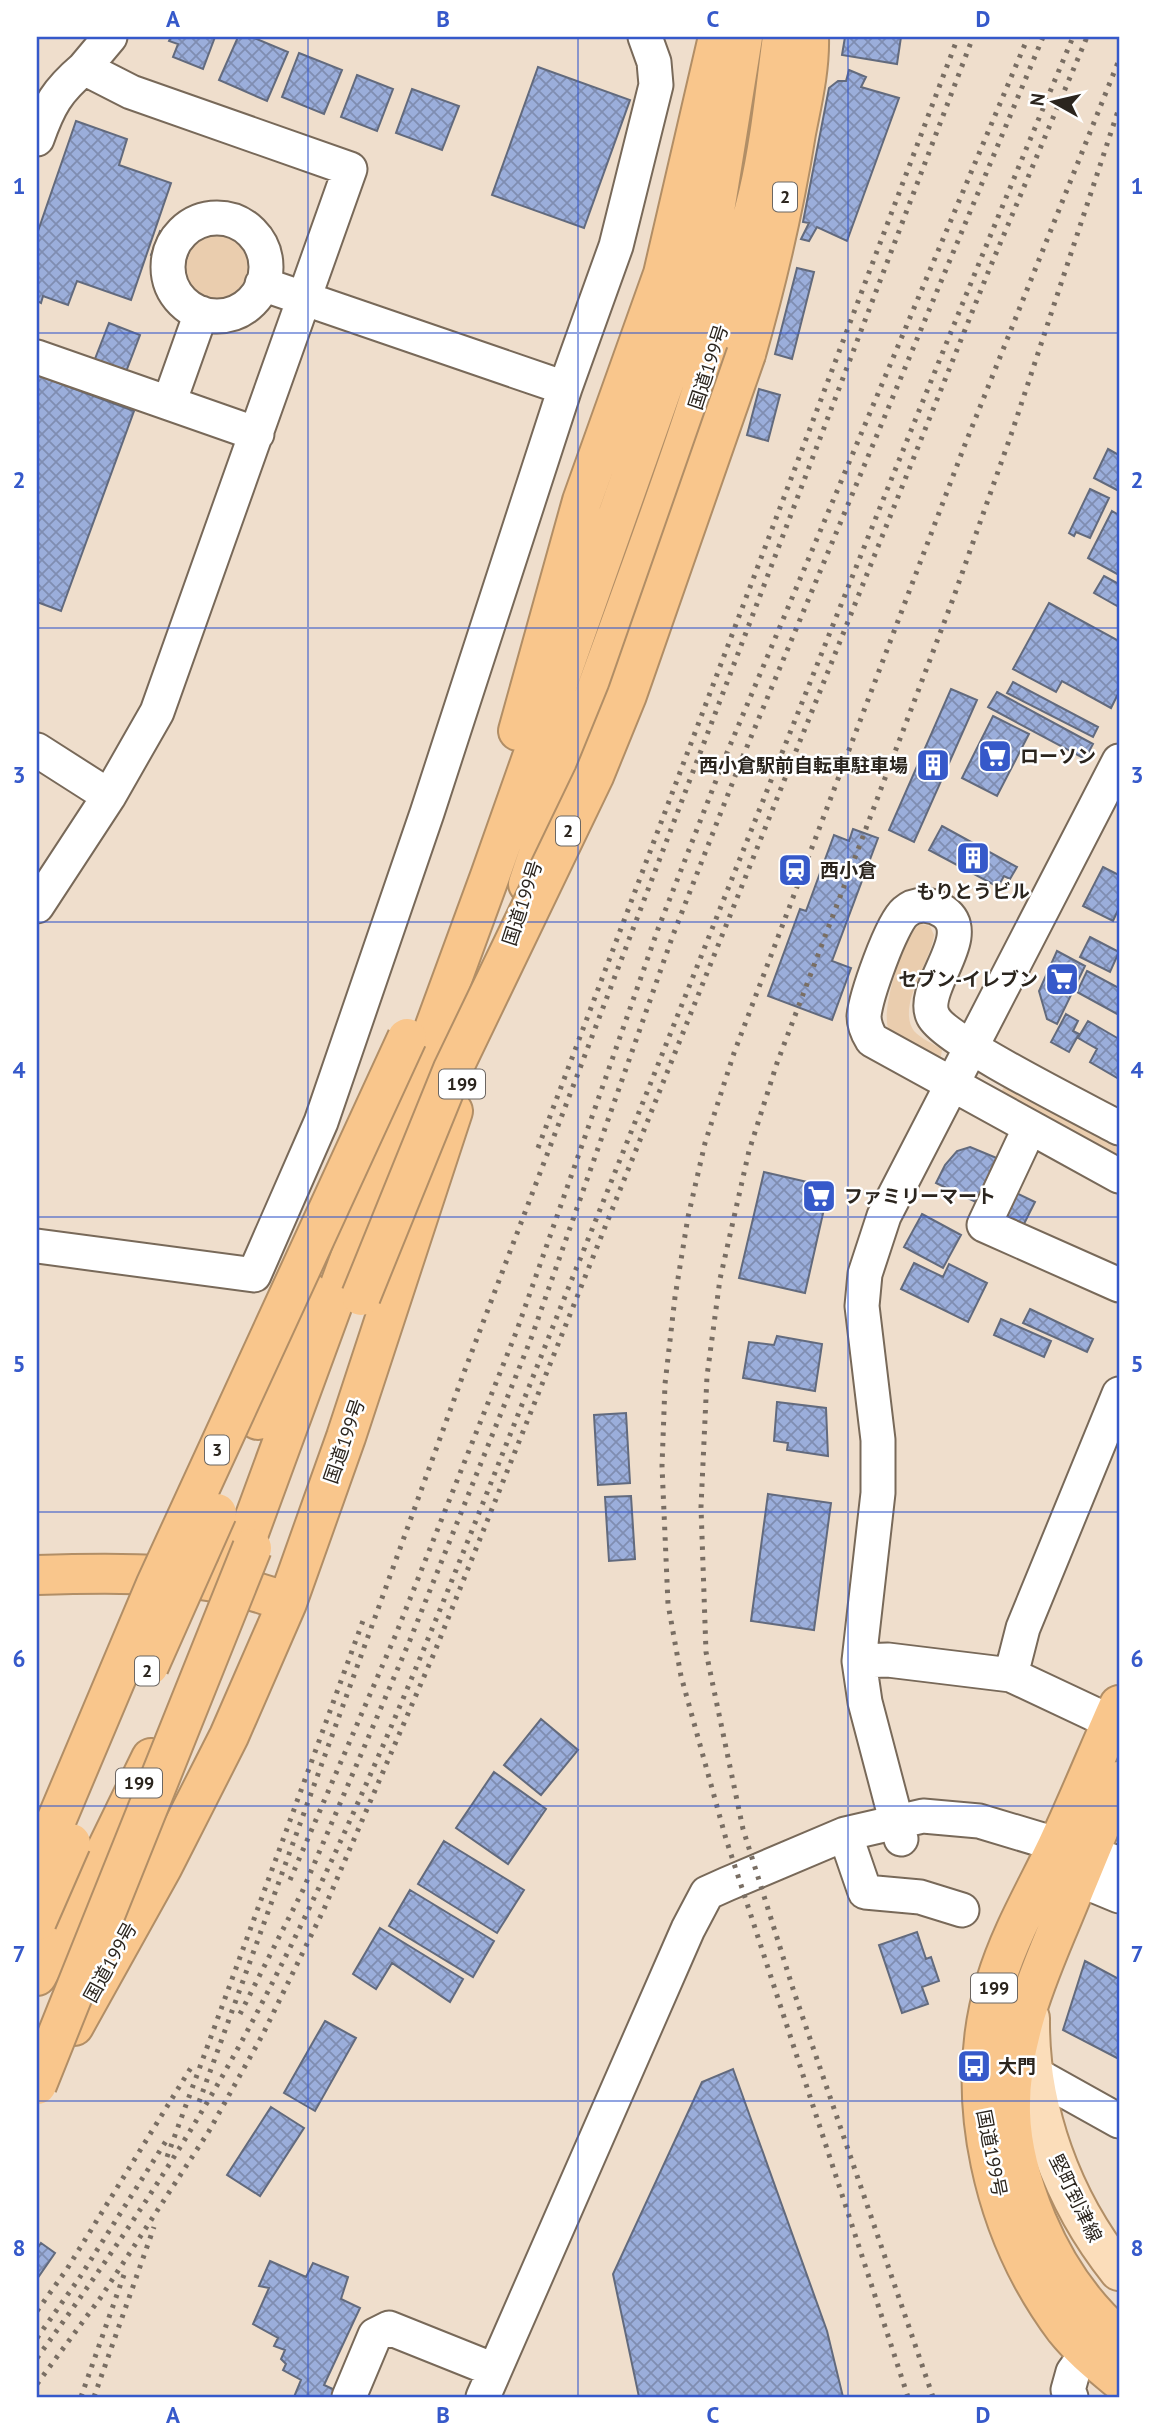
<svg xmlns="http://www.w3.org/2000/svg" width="1156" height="2434" font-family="'PT Sans','Noto Sans JP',sans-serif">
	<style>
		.grass { fill: #eacdae }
		.building { fill: url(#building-cross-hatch); stroke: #626a7d; stroke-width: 2 }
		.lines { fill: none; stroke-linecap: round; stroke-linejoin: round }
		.minor-casing { stroke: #786959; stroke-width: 37 }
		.major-casing { stroke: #b18e66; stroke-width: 42 }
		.highway-casing { stroke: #b18e66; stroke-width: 42 }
		.minor { stroke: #fff; stroke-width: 33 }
		.major { stroke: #fbddba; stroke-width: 38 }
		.highway { stroke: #f9c68c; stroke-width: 38 }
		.rail { stroke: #796e63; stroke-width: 5; stroke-dasharray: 3.5 7; stroke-linecap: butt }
		.highway-bridge-casing { stroke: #b18e66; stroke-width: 42; stroke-linecap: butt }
		.highway-bridge { stroke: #f9c68c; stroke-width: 38 }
		.grid { fill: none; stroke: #3659ca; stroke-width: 2; stroke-opacity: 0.55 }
		.labels { text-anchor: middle; stroke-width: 5; stroke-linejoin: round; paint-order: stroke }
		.shield { fill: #fff; stroke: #6b6662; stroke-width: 2 }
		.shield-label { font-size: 18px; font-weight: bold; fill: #2b251e }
		.street-label { font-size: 19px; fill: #2b251e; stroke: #fff }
		.poi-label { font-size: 19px; font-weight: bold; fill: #2b251e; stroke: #fff; text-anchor: start }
		.neatline { fill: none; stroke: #3659ca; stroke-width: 2.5 }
		.grid-label { font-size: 23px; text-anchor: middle; font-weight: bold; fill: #3659ca }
	</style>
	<defs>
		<pattern id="building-cross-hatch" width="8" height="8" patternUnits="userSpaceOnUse" patternTransform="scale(1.75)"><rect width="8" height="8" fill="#9baedb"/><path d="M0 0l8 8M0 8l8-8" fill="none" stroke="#7f8db1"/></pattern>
	</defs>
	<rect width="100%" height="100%" fill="#efdecc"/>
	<path class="grass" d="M184 268a35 35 0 1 1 70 0a35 35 0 1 1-70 0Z
		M 921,924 L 930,926 L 934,935 C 931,962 896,1006 914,1031 C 921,1039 933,1043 942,1050 L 941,1056 L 936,1059 C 923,1051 897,1042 889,1030 C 879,1014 905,930 921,924 Z
		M 1005,1086 L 1076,1120 L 1119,1149 L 1119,1160 L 1004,1096 L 1001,1092 Z"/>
	<path class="building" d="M 171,37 L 215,37 L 203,69 L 173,57 L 178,44 L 169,41 Z
		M 238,37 L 252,37 L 288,52 L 267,101 L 219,80 Z
		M 845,37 L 901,37 L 897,64 L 842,55 Z
		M 299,53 L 342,70 L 324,114 L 282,97 Z
		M 538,67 L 630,100 L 584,228 L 492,195 Z
		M 849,70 L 866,77 L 861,87 L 899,98 L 847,241 L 817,227 L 809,241 L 801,239 L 809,223 L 803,222 L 829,88 L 838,81 L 846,81 Z
		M 357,75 L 393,89 L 377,131 L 341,117 Z
		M 412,89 L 459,106 L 442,150 L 396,133 Z
		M 76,121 L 127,139 L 119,165 L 171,183 L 131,300 L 77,281 L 68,305 L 43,296 L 41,303 L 37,301 L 37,234 Z
		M 160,231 L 192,243 L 183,268 L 151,255 Z
		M 797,268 L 814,272 L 792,359 L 775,354 Z
		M 109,323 L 140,335 L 124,377 L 93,364 Z
		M 37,375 L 134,411 L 61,611 L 37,602 Z
		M 759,389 L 780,395 L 768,441 L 747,435 Z
		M 1108,449 L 1119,455 L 1119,491 L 1094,478 Z
		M 1090,489 L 1109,498 L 1090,538 L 1076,532 L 1074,536 L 1069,533 Z
		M 1112,511 L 1119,515 L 1119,575 L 1088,558 Z
		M 1104,576 L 1119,584 L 1119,607 L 1094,593 Z
		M 1049,603 L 1119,641 L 1119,692 L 1111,708 L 1062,681 L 1056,692 L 1013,669 Z
		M 1013,682 L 1098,727 L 1093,737 L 1007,693 Z
		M 951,689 L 977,700 L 914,842 L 889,830 Z
		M 997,692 L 1093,744 L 1085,759 L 988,707 Z
		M 993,716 L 1029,734 L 997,796 L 962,778 Z
		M 942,826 L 1017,867 L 1010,879 L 1004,876 L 998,887 L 929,850 Z
		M 853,829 L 878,838 L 832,961 L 851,968 L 832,1020 L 768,996 L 800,909 L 806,911 L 834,835 L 849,841 Z
		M 1103,867 L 1119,875 L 1119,908 L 1113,921 L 1083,906 Z
		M 1090,937 L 1119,952 L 1110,972 L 1080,957 Z
		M 1057,951 L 1085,966 L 1057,1024 L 1047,1019 L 1039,991 Z
		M 1087,971 L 1119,988 L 1119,1015 L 1077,992 Z
		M 1066,1014 L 1078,1021 L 1073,1031 L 1079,1034 L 1069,1052 L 1051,1042 Z
		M 1088,1021 L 1119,1039 L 1119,1079 L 1090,1062 L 1097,1049 L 1078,1038 Z
		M 970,1147 L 1004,1161 L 984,1206 L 936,1183 L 945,1165 L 957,1151 Z
		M 764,1172 L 829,1187 L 805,1293 L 739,1278 Z
		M 1014,1192 L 1035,1202 L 1021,1230 L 1000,1219 Z
		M 922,1214 L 961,1235 L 943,1268 L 904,1247 Z
		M 914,1263 L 943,1277 L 949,1264 L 987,1283 L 968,1322 L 901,1289 Z
		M 1030,1309 L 1093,1339 L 1087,1352 L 1023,1323 Z
		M 1001,1319 L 1051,1341 L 1044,1357 L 994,1335 Z
		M 777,1336 L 822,1344 L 815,1391 L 743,1378 L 749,1342 L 774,1345 Z
		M 777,1402 L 826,1408 L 828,1456 L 787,1450 L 788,1443 L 774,1441 Z
		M 626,1413 L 630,1483 L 598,1485 L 594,1415 Z
		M 768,1494 L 831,1503 L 814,1630 L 751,1621 Z
		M 631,1496 L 635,1559 L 609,1561 L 605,1497 Z
		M 541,1719 L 578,1750 L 541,1795 L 504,1765 Z
		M 494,1772 L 546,1809 L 508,1864 L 456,1828 Z
		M 444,1841 L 524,1890 L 497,1933 L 418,1884 Z
		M 410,1890 L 494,1941 L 473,1977 L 389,1926 Z
		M 380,1928 L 463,1979 L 450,2002 L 392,1963 L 376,1989 L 353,1974 Z
		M 917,1932 L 926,1959 L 931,1957 L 939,1981 L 922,1987 L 928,2004 L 902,2013 L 879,1945 Z
		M 1085,1961 L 1119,1979 L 1119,2059 L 1063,2030 Z
		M 325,2021 L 356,2038 L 315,2111 L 284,2093 Z
		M 733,2069 L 827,2331 L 843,2397 L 639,2397 L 613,2274 L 702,2082 Z
		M 271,2107 L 304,2128 L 260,2196 L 227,2175 Z
		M 41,2243 L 55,2253 L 37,2279 L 37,2249 Z
		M 270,2261 L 306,2277 L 313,2263 L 348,2277 L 341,2299 L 360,2308 L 324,2385 L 335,2390 L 331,2397 L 294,2397 L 301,2380 L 283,2370 L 286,2364 L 281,2359 L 285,2350 L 274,2346 L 278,2338 L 253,2324 L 269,2288 L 259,2286 Z"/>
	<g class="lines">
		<g class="minor-casing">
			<path id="minor" d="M 37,139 C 49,105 57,91 84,68
				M168 267a49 49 0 1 1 98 0a49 49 0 1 1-98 0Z
				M 262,284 L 565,388
				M 37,357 L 257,434
				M 169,403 L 201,313
				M 37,750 L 109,796
				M 37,906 L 109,796 L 157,712 L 350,169 L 131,92 L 84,68 L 110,37
				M 1030,1127 L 984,1225 L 1119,1285
				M 1119,1128 C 1088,1111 944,1040 933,1016 C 919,988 977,936 944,912 C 933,904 916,902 905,912 C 891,924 866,996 864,1016 C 864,1025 867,1032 872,1040 L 1119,1176
				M 37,1246 L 254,1275 L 321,1122 L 427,813 L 565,388 L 616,246 L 656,85 L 654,62 L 645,37
				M 859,1661 L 888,1660 L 1011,1675 L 1111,1722
				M 1011,1675 L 1023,1628 L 1119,1394
				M 845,1834 L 865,1892 L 920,1897 L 962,1910
				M 901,1839 L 865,1702 L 859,1661 L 878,1493 L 878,1440 L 862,1306 L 865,1274 L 884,1216 L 1119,761
				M 1054,1869 L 1119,1896
				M 1033,2073 L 1119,2121
				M 349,2397 L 375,2335 L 389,2328 L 494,2370
				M 483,2397 L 688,1929 L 707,1893 L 727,1884 L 845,1834 L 923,1816 L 979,1821 L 1119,1863
				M 1071,2397 L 1068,2390 L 1073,2372 L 1101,2333"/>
		</g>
		<g class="major-casing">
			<path id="major" d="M 1030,2018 C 1029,2109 1062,2200 1119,2271"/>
		</g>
		<g class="highway-casing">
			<path id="highway" d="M 746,354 C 767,281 784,208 796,133 C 802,102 810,69 809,37
				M 518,731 L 582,501 L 663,274 L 718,37
				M 528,884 C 604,654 701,430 758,194 C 770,143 775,89 782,37
				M 258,1420 L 310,1293
				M 37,1575 C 121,1572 208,1570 287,1603
				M 232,1579 L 490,876 L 679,341 L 714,217 L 743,37
				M 1119,1705 C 1098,1752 1079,1799 1057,1846 C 1036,1890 1010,1934 996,1981 C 961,2097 993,2233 1065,2329 C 1081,2349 1100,2364 1119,2380
				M 1119,1781 C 1100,1827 1081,1873 1062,1919 C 1036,1980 1009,2045 1011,2113 C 1012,2150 1023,2187 1037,2221 C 1056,2266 1082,2305 1119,2337
				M 37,1976 L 93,1877 L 151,1758
				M 74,2026 L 163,1866 L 229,1736 L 287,1603 L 346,1437 L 453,1111"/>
		</g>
		<use href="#minor" class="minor"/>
		<use href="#major" class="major"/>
		<use href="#highway" class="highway"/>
		<path class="rail" d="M 538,1148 L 958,37
			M 290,1880 L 396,1634 L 517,1330 L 658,929 L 726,755 L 1028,37
			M 240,2014 L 303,1890 L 410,1640 L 532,1336 L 673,935 L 741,761 L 1043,37
			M 199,2102 L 463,1375 L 973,37
			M 167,2157 L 364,1618
			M 37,2311 L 67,2269 L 192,2066
			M 37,2338 L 80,2277 L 166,2141
			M 37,2358 C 114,2252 189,2141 251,2024 C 376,1787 470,1533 570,1284 C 738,868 899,450 1073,37
			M 37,2384 L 101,2297 L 209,2131 L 263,2034 L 324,1909 L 435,1651 L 989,270 L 1087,37
			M 81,2397 L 126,2269
			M 94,2397 L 154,2227
			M 908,2397 L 726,1839 L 681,1676 L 668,1604 L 662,1466 L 665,1384 L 675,1297 L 688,1217 L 705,1143 L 734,1053 L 964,447 L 1119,60
			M 933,2397 L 794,1992 L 743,1829 L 706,1652 L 701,1507 L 707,1376 L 720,1279 L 749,1151 L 777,1063 L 953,599 L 1012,432 L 1119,108"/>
		<g class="highway-bridge-casing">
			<path id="highway-bridge" d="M 361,1296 L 453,1069 L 594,776 L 627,695 L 746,354
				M 149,1666 L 217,1513
				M 37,1866 L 156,1584 L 407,1038
				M 37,1921 L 71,1843
				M 37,2085 L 252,1548"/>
		</g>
		<use href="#highway-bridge" class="highway-bridge"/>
	</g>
	<path class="grid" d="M 308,37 L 308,2397M 578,37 L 578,2397M 848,37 L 848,2397M 37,333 L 1119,333M 37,628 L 1119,628M 37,922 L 1119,922M 37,1217 L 1119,1217M 37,1512 L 1119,1512M 37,1806 L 1119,1806M 37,2101 L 1119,2101"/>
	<defs>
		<g id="supermarket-square" transform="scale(1.75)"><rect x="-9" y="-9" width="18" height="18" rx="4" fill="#3659ca" stroke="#fff"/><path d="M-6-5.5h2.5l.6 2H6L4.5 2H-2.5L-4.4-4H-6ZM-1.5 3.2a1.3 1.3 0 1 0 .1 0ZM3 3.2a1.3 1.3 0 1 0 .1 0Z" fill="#fff"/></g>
		<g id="building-square" transform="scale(1.75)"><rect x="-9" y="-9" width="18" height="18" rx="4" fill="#3659ca" stroke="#fff"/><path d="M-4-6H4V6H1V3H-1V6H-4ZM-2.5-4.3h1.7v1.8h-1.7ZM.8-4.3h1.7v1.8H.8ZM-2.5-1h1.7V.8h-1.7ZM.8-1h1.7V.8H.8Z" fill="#fff"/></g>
		<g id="station-square" transform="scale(1.75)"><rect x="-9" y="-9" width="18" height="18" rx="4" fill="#3659ca" stroke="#fff"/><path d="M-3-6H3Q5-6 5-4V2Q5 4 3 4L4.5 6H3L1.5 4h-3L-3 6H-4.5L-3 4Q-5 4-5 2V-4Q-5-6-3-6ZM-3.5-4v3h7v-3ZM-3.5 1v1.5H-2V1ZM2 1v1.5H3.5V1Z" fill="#fff"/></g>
		<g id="bus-square" transform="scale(1.75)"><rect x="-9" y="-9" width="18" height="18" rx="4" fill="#3659ca" stroke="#fff"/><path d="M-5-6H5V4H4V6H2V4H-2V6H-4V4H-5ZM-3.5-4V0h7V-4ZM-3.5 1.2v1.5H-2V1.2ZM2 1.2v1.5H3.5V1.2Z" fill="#fff"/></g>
	</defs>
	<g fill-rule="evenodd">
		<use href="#supermarket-square" x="995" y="756"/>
		<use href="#building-square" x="933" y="765"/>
		<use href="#building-square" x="973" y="858"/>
		<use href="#station-square" x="795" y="870"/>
		<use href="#supermarket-square" x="1062" y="979"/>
		<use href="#supermarket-square" x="819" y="1196"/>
		<use href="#bus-square" x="974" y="2066"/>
	</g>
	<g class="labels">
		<g class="shield">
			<rect x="773" y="182.5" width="24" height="29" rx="5"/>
			<rect x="556" y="816.5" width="24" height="29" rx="5"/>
			<rect x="439" y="1069.5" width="46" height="29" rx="5"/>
			<rect x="205" y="1435.5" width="24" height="29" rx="5"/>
			<rect x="135" y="1656.5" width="24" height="29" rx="5"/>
			<rect x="116" y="1768.5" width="46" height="29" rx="5"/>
			<rect x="971" y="1973.5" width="46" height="29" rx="5"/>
		</g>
		<g class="shield-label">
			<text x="785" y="203">2</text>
			<text x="568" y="837">2</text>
			<text x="462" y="1090">199</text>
			<text x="217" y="1456">3</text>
			<text x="147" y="1677">2</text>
			<text x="139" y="1789">199</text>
			<text x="994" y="1994">199</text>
		</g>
		<g class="street-label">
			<text transform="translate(708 367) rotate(-72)" y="7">国道199号</text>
			<text transform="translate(522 903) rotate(-72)" y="7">国道199号</text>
			<text transform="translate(344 1441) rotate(-71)" y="7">国道199号</text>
			<text transform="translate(110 1962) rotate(-61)" y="7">国道199号</text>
			<text transform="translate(992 2153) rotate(79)" y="7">国道199号</text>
			<text transform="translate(1076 2198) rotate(64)" y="7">堅町到津線</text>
		</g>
		<g class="poi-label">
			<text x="1020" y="763">ローソン</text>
			<text x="908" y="772" text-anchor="end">西小倉駅前自転車駐車場</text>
			<text x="820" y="877">西小倉</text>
			<text x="973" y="898" text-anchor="middle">もりとうビル</text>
			<text x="1038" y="986" text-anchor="end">セブン-イレブン</text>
			<text x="844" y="1203">ファミリーマート</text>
			<text x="998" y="2073">大門</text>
		</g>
	</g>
	<rect width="1156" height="2434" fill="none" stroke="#ffffff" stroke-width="77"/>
	<g transform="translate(1054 102) rotate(278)" stroke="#ffffff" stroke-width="5" paint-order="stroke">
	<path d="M0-5L12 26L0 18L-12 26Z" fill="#2b251e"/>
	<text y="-10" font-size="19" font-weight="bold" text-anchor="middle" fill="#2b251e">N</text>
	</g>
	<rect x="38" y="38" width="1080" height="2358" class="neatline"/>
	<g class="grid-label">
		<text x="173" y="27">A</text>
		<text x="443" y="27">B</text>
		<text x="713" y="27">C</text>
		<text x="983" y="27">D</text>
		<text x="19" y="194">1</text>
		<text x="1137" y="194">1</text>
		<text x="19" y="488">2</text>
		<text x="1137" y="488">2</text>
		<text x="19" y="783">3</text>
		<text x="1137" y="783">3</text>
		<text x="19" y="1078">4</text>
		<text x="1137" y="1078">4</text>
		<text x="19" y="1372">5</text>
		<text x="1137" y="1372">5</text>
		<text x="19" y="1667">6</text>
		<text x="1137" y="1667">6</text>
		<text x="19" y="1962">7</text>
		<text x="1137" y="1962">7</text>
		<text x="19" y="2256">8</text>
		<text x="1137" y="2256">8</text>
		<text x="173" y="2423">A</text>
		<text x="443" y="2423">B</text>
		<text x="713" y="2423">C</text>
		<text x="983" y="2423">D</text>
	</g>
</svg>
